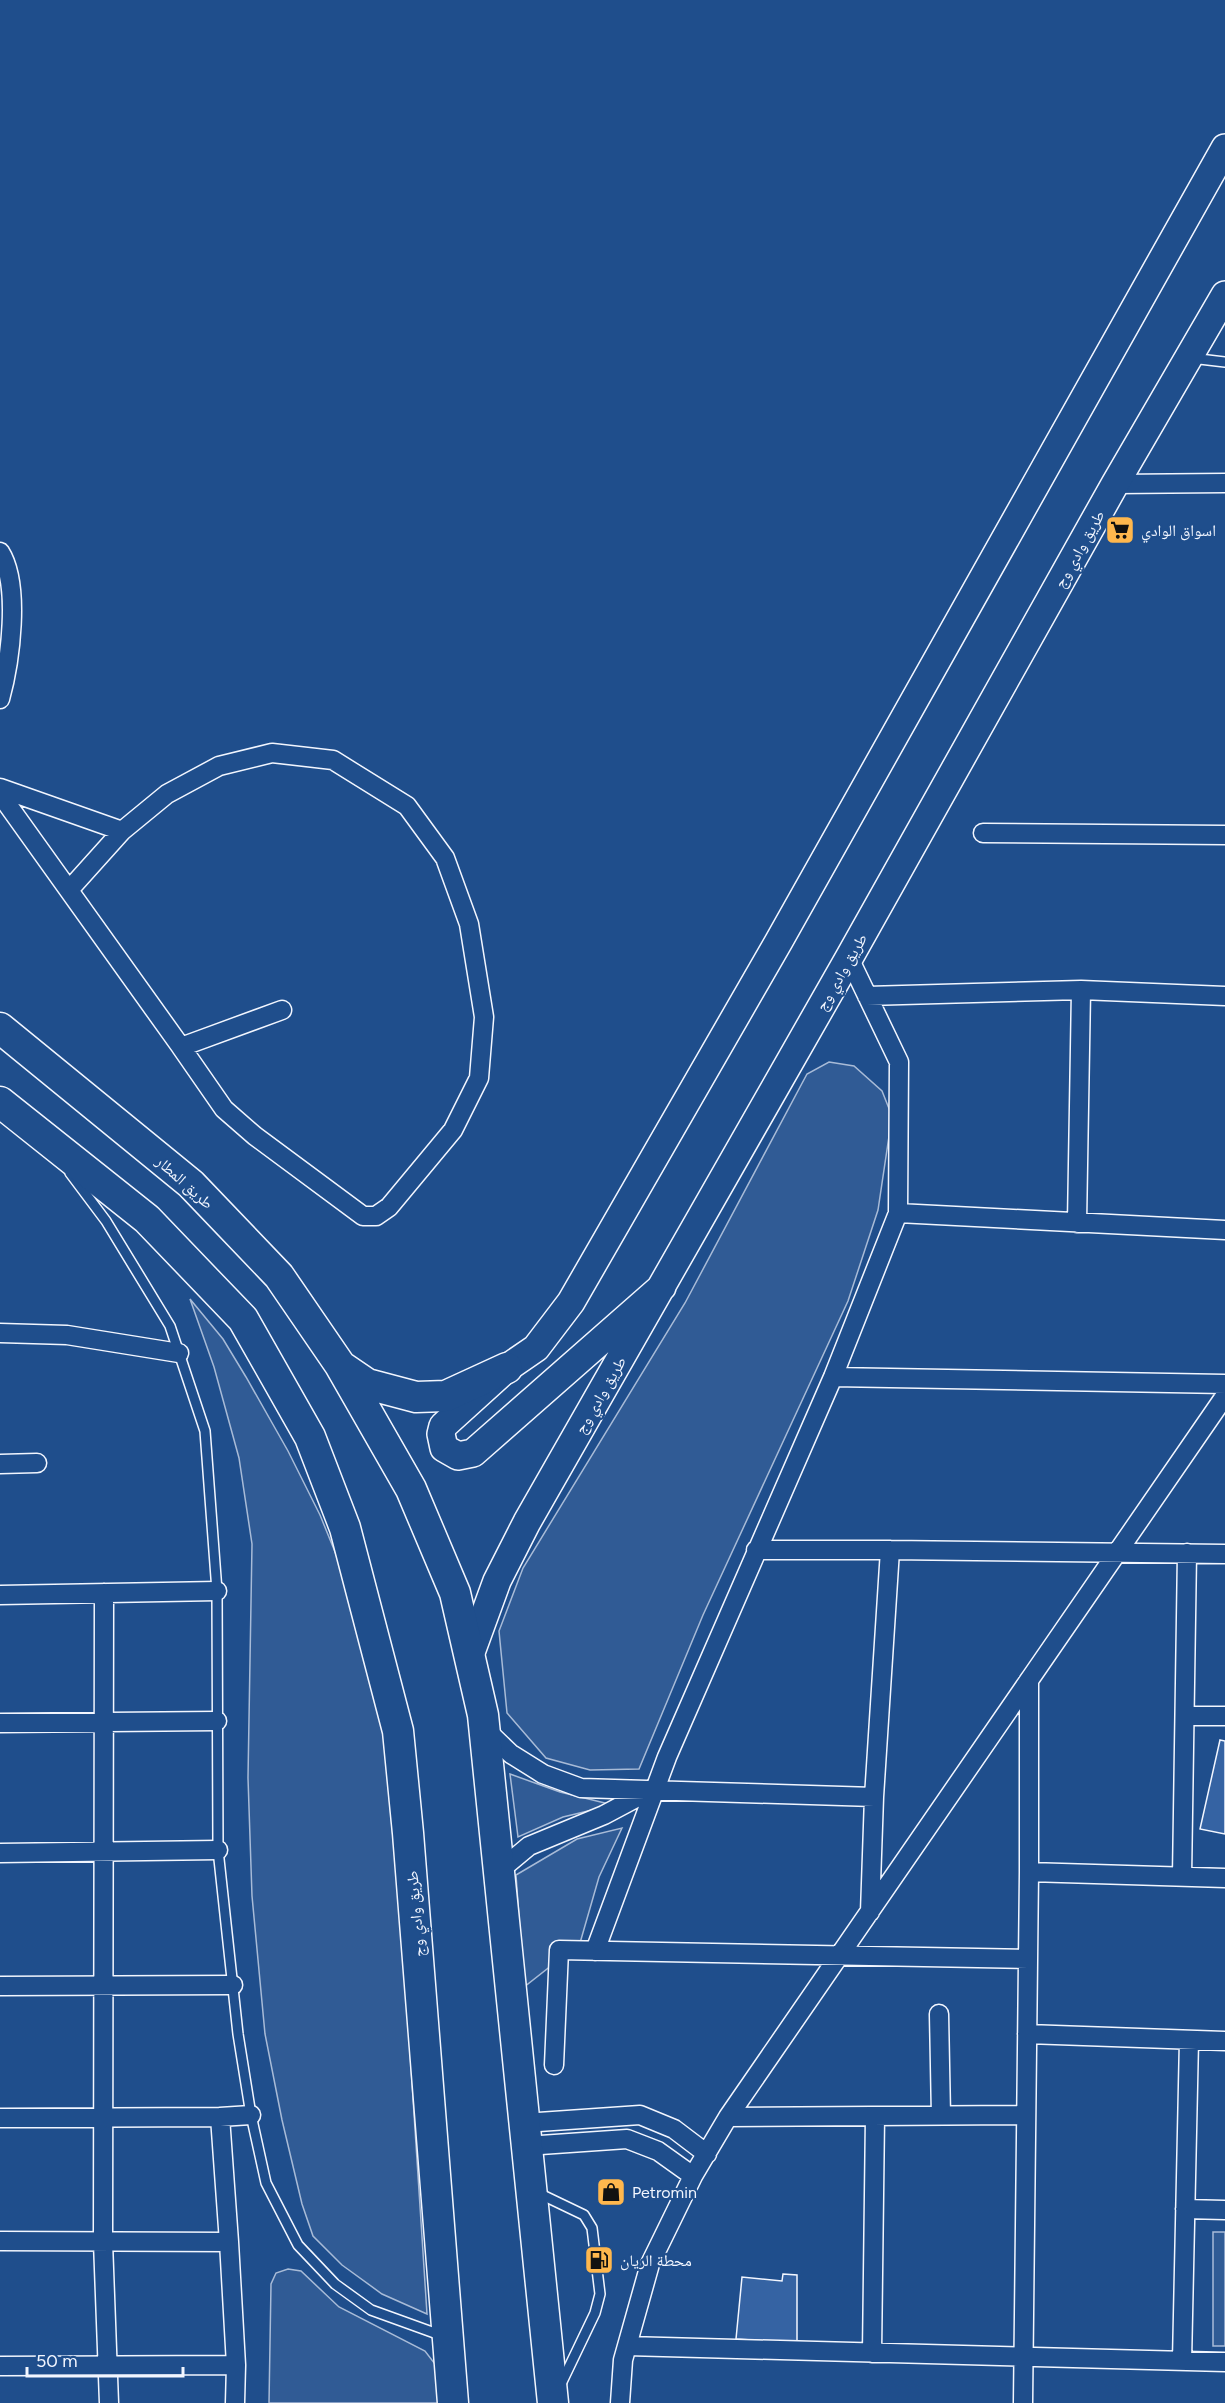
<svg xmlns="http://www.w3.org/2000/svg" width="1225" height="2403" font-family="Figtree,'Noto Naskh Arabic',sans-serif">
	<style>
		.built { fill: #305b95; stroke: #a8bbd7; stroke-width: 1.5 }
		.building { fill: #3563a3; stroke: #f2f6ff; stroke-width: 1.5 }
		.lines { fill: none; stroke-linecap: round; stroke-linejoin: round }
		.lane-casing { stroke: #f2f6ff; stroke-width: 12 }
		.street-casing { stroke: #f2f6ff; stroke-width: 21 }
		.secondary-casing { stroke: #f2f6ff; stroke-width: 30 }
		.primary-casing { stroke: #f2f6ff; stroke-width: 33 }
		.lane { stroke: #1f4e8c; stroke-width: 9 }
		.street { stroke: #1f4e8c; stroke-width: 18 }
		.secondary { stroke: #1f4e8c; stroke-width: 27 }
		.primary { stroke: #1f4e8c; stroke-width: 30 }
		.labels { text-anchor: middle; stroke-width: 4.5; stroke-linejoin: round; paint-order: stroke }
		.poi-label { font-size: 16px; fill: #f2f6ff; stroke: #1f4e8c; text-anchor: start }
		.street-label { font-size: 16px; fill: #f2f6ff; stroke: #1f4e8c }
	</style>
	<rect width="100%" height="100%" fill="#1f4e8c"/>
	<path class="built" d="M 829,1062 L 854,1066 L 882,1091 L 892,1116 L 878,1210 L 848,1301 L 703,1615 L 639,1769 L 590,1770 L 546,1758 L 507,1713 L 499,1631 L 523,1568 L 685,1303 L 807,1074 Z
		M 190,1299 L 223,1339 L 246,1377 L 288,1451 L 320,1515 L 344,1574 L 381,1710 L 403,1944 L 427,2314 L 382,2294 L 342,2265 L 313,2236 L 302,2204 L 282,2120 L 265,2034 L 252,1896 L 248,1778 L 252,1544 L 239,1458 L 214,1367 Z
		M 510,1774 L 560,1792 L 613,1805 L 563,1817 L 518,1837 Z
		M 622,1828 L 599,1877 L 580,1943 L 524,1987 L 516,1875 L 577,1839 Z
		M 1213,2232 L 1225,2232 L 1225,2346 L 1213,2346 Z
		M 288,2269 L 301,2271 L 339,2307 L 425,2351 L 435,2364 L 442,2403 L 269,2403 L 271,2284 L 276,2273 Z"/>
	<path class="building" d="M 1220,1740 L 1225,1741 L 1225,1834 L 1200,1829 Z
		M 783,2274 L 797,2275 L 797,2343 L 736,2339 L 742,2277 L 782,2281 Z"/>
	<g class="lines">
		<g class="lane-casing">
			<path id="lane" d="M 1191,358 L 1225,362
				M 70,1173 L 106,1221 L 170,1326 L 205,1431 L 217,1591 L 218,1850 L 238,2034 L 251,2115 L 266,2183 L 298,2245 L 335,2284 L 371,2310 L 443,2336
				M 536,2192 L 584,2215 L 592,2228 L 600,2294 L 595,2313 L 560,2386"/>
		</g>
		<g class="street-casing">
			<path id="street" d="M 1115,484 L 1225,483
				M 0,552 C 21,585 10,663 0,699
				M 0,788 L 122,831
				M 0,794 L 181,1047 L 282,1010
				M 983,833 L 1225,835
				M 69,890 L 122,831 L 167,794 L 219,766 L 272,753 L 333,760 L 407,806 L 445,858 L 469,924 L 484,1017 L 479,1078 L 453,1130 L 389,1207 L 376,1216 L 363,1216 L 255,1136 L 224,1109 L 181,1047
				M 867,996 L 1081,990 L 1225,996
				M 898,1213 L 1225,1230
				M 1077,1223 L 1081,990
				M 0,1333 L 67,1335 L 179,1353
				M 833,1377 L 1225,1384
				M 0,1464 L 37,1463
				M 756,1550 L 890,1550 L 1225,1554
				M 104,1593 L 103,2242 L 109,2403
				M 0,1595 L 217,1591
				M 1185,1716 L 1225,1716
				M 0,1723 L 217,1721
				M 485,1729 L 511,1754 L 543,1774 L 581,1788 L 874,1797
				M 0,1853 L 218,1850
				M 498,1872 L 529,1846 L 604,1815 L 651,1790
				M 1029,1872 L 1225,1878
				M 1182,1877 L 1187,1553
				M 870,1912 L 874,1797 L 890,1550
				M 595,1951 L 667,1757 L 833,1377 L 898,1213 L 899,1062 L 849,958
				M 0,1986 L 233,1985
				M 939,2014 L 941,2116
				M 1027,2034 L 1225,2041
				M 554,2065 L 559,1950 L 1028,1959
				M 728,2117 L 1026,2115
				M 0,2118 L 220,2117 L 251,2115
				M 524,2123 L 640,2115 L 674,2129 L 707,2154
				M 526,2146 L 627,2139 L 658,2151 L 693,2176
				M 1185,2209 L 1225,2210
				M 0,2241 L 229,2242 L 220,2117
				M 229,2242 L 236,2365 L 235,2403
				M 627,2346 L 1225,2362
				M 872,2353 L 875,2116
				M 1182,2361 L 1189,2040
				M 0,2366 L 236,2365
				M 620,2403 L 623,2360 L 650,2264 L 693,2176 L 728,2117 L 1225,1396
				M 1023,2403 L 1029,1872 L 1029,1680"/>
		</g>
		<g class="secondary-casing">
			<path id="secondary" d="M 662,1287 L 473,1453 L 458,1456 L 444,1448 L 441,1434 L 443,1426 L 507,1368 L 536,1348 L 571,1302 L 779,941 L 1225,148
				M 470,1655 L 497,1581 L 527,1522 L 849,958 L 1115,484 L 1225,295"/>
		</g>
		<g class="primary-casing">
			<path id="primary" d="M 0,1028 L 191,1184 L 279,1276 L 340,1365 L 411,1489 L 455,1593 L 483,1715 L 553,2403
				M 0,1102 L 147,1219 L 243,1319 L 310,1437 L 345,1528 L 398,1731 L 408,1833 L 453,2403
				M 342,1367 L 367,1384 L 416,1397 L 446,1396 L 507,1368"/>
		</g>
		<use href="#lane" class="lane"/>
		<use href="#street" class="street"/>
		<use href="#secondary" class="secondary"/>
		<use href="#primary" class="primary"/>
	</g>
	<defs>
		<g id="supermarket-square" transform="scale(1.5)"><rect x="-9" y="-9" width="18" height="18" rx="4" fill="#ffb74d" stroke="#1f4e8c"/><path d="M-6-5.5h2.5l.6 2H6L4.5 2H-2.5L-4.4-4H-6ZM-1.5 3.2a1.3 1.3 0 1 0 .1 0ZM3 3.2a1.3 1.3 0 1 0 .1 0Z" fill="#111"/></g>
		<g id="shop-square" transform="scale(1.5)"><rect x="-9" y="-9" width="18" height="18" rx="4" fill="#ffb74d" stroke="#1f4e8c"/><path d="M-5-2.5h2.3a2.7 3.5 0 0 1 5.4 0H5L5.5 6h-11ZM-1.5-2.5h3a1.5 2.3 0 0 0-3 0Z" fill="#111"/></g>
		<g id="fuel-square" transform="scale(1.5)"><rect x="-9" y="-9" width="18" height="18" rx="4" fill="#ffb74d" stroke="#1f4e8c"/><path d="M-5.5-6h7V0h2V4h1.3V-2.5L3-4.5l.8-.8L6-3V5H2.5V1h-1V6h-7ZM-4.2-4.7v3.2H.2V-4.7Z" fill="#111"/></g>
	</defs>
	<g fill-rule="evenodd">
		<use href="#supermarket-square" x="1120" y="530"/>
		<use href="#shop-square" x="611" y="2192"/>
		<use href="#fuel-square" x="599" y="2260"/>
	</g>
	<g class="labels">
		<g class="poi-label">
			<text x="1141" y="536">اسواق الوادي</text>
			<text x="632" y="2198">Petromin</text>
			<text x="620" y="2266">محطة الريان</text>
		</g>
		<g class="street-label">
			<text transform="translate(1079 549) rotate(-61)" y="6">طريق وادي وج</text>
			<text transform="translate(841 972) rotate(-60)" y="6">طريق وادي وج</text>
			<text transform="translate(185 1182) rotate(42)" y="6">طريق المطار</text>
			<text transform="translate(600 1395) rotate(-60)" y="6">طريق وادي وج</text>
			<text transform="translate(415 1914) rotate(-95)" y="6">طريق وادي وج</text>
		</g>
	</g>
	<path d="M27 2367v9h156v-9" fill="none" stroke="#f2f6ff" stroke-width="3"/>
	<text x="36" y="2367" font-size="18" fill="#f2f6ff" stroke="#1f4e8c" stroke-width="4.5" paint-order="stroke">50 m</text>
</svg>
